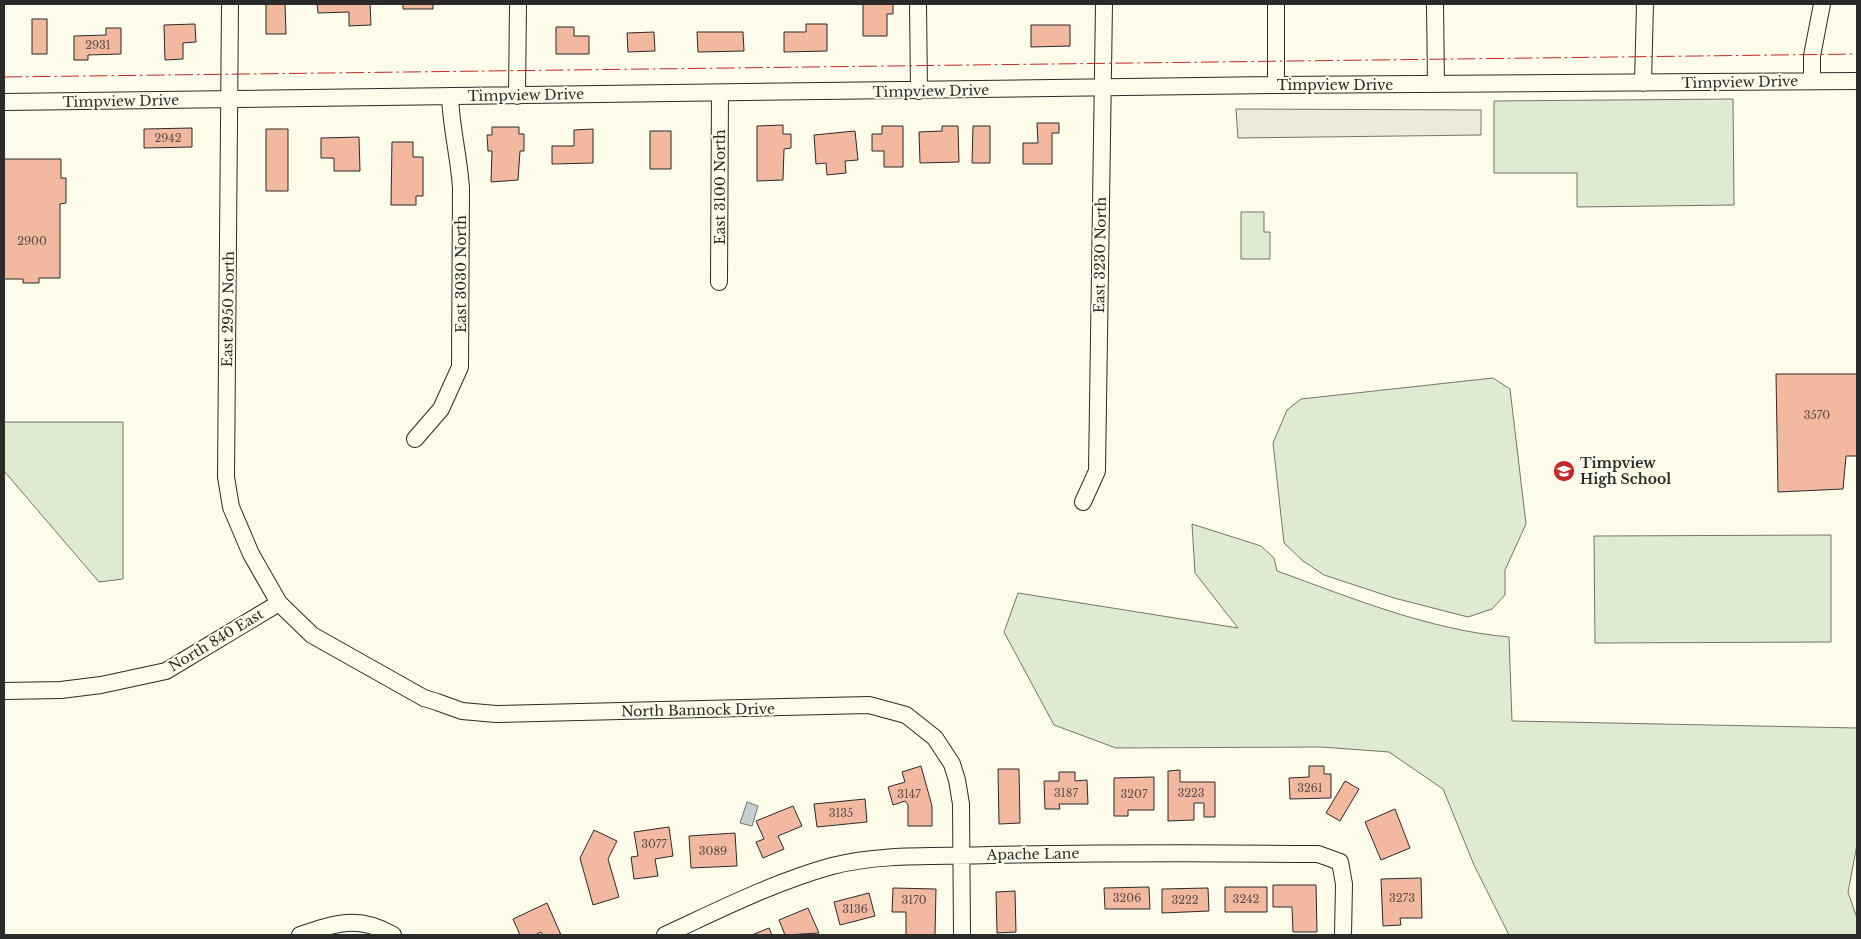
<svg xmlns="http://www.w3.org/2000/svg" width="1861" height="939" font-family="'Libre Baskerville',serif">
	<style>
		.green { fill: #deebd1; stroke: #74746e }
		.parking { fill: #eceadb; stroke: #74746e }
		.water { fill: #c7d0d0; stroke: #74746e }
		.building { fill: #f2b8a0; stroke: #2b2b2b }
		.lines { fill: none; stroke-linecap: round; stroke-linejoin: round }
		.minor-casing { stroke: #2b2b2b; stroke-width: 18 }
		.minor { stroke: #fdfbea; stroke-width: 16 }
		.power { stroke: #c62828; stroke-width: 1; stroke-dasharray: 18 4 2.5 4; stroke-linecap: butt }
		.labels { text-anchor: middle; stroke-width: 4; stroke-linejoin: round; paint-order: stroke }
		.number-label { font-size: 11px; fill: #5d4e48 }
		.street-label { font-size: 14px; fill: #2b2b2b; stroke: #fdfbea }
		.poi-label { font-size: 14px; font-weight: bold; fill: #2b2b2b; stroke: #fdfbea; text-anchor: start }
	</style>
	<rect width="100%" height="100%" fill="#fdfbea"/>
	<path class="green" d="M 1733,99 L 1734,205 L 1577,207 L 1577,173 L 1494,173 L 1494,101 Z
		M 1241,212 L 1264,212 L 1264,232 L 1270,232 L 1270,259 L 1241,259 Z
		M 1493,378 L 1510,389 L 1526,524 L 1505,570 L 1505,595 L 1492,609 L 1468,617 L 1394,598 L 1324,575 L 1303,561 L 1284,543 L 1273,443 L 1287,410 L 1301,399 Z
		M 4,422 L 123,422 L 123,579 L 99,582 L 4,471 Z
		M 1192,524 L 1261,546 L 1274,558 L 1277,571 C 1352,598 1429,630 1509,637 L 1512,721 L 1857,728 L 1857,845 L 1848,892 L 1857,918 L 1857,935 L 1509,935 L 1474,865 L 1443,789 L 1389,752 L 1321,747 L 1116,748 L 1054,725 L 1004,632 L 1018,593 L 1238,628 L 1195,573 Z
		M 1831,535 L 1831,642 L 1595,643 L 1594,536 Z"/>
	<path class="parking" d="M 1236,109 L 1481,110 L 1481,135 L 1238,138 Z"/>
	<path class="water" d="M 747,802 L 758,806 L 752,826 L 740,823 Z"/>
	<path class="building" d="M 266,4 L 285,4 L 286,34 L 266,34 Z
		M 317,4 L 370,4 L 371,25 L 349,26 L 349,12 L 318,13 Z
		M 403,4 L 433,4 L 433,9 L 403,9 Z
		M 863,4 L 893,4 L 893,14 L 887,14 L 887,36 L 863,36 Z
		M 32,19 L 47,19 L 47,54 L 32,54 Z
		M 195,24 L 196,42 L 183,43 L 183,59 L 165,60 L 164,25 Z
		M 806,24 L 827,24 L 827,51 L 784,52 L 784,32 L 806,32 Z
		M 1031,25 L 1070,25 L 1070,46 L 1031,47 Z
		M 556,27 L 574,27 L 574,36 L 589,36 L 589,54 L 556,54 Z
		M 106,28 L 121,28 L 121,54 L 88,55 L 88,60 L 74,60 L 74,36 L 106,35 Z
		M 654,32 L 655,51 L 628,52 L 627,33 Z
		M 697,32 L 743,32 L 744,51 L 698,52 Z
		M 1037,123 L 1059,123 L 1059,133 L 1052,133 L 1052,164 L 1023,164 L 1023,143 L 1038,143 Z
		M 783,125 L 783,134 L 791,134 L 791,148 L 784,149 L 783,180 L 757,181 L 757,126 Z
		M 882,126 L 903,126 L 903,167 L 884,167 L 884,151 L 872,151 L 872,134 L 882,134 Z
		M 942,126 L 958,126 L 959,162 L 920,163 L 919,132 L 942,131 Z
		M 973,126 L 990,126 L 990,163 L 972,163 Z
		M 492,127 L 519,127 L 519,134 L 524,134 L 524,151 L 520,151 L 518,180 L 491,182 L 492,151 L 488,151 L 487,135 L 492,135 Z
		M 192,128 L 192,147 L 144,148 L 144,129 Z
		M 266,129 L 288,129 L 288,191 L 266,191 Z
		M 593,129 L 593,163 L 552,164 L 552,146 L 574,146 L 574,130 Z
		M 650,131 L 671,131 L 671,169 L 650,169 Z
		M 855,131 L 858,160 L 845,161 L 846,173 L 827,175 L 826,163 L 816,164 L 814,135 Z
		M 359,137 L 360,171 L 334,171 L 334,158 L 321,158 L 321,138 Z
		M 392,142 L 413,142 L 413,157 L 423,157 L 423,196 L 416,196 L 416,205 L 391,205 Z
		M 4,159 L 61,159 L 61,178 L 66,178 L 66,203 L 60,204 L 60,278 L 39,278 L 39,283 L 23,283 L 23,279 L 4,279 Z
		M 1776,374 L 1857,374 L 1857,456 L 1846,456 L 1843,489 L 1778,492 Z
		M 921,766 L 932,806 L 932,826 L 908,826 L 908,805 L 905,801 L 893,805 L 888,787 L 905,782 L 902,772 Z
		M 1309,766 L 1324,766 L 1324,774 L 1331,774 L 1331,798 L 1290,799 L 1289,778 L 1309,777 Z
		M 998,769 L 1019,769 L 1020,823 L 999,824 Z
		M 1180,770 L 1180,782 L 1215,782 L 1215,817 L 1204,817 L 1204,803 L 1194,803 L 1194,820 L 1168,821 L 1168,771 Z
		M 1059,772 L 1075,772 L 1075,781 L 1087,780 L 1088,804 L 1059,804 L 1060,809 L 1045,809 L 1044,781 L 1059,781 Z
		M 1154,777 L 1154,810 L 1128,810 L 1128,816 L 1114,816 L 1114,778 Z
		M 1345,781 L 1359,789 L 1340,821 L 1326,813 Z
		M 865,799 L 867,822 L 817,827 L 814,804 Z
		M 793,806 L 802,826 L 778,836 L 784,849 L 763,858 L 756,842 L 764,839 L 756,821 Z
		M 1395,809 L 1410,848 L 1381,860 L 1365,822 Z
		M 669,827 L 673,856 L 655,859 L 658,876 L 634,879 L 631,857 L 638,856 L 634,832 Z
		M 594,830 L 617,841 L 608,859 L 619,897 L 593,905 L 580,858 Z
		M 735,833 L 737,866 L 691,868 L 689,836 Z
		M 1421,878 L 1422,918 L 1400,918 L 1401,925 L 1383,926 L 1381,879 Z
		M 1273,885 L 1316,885 L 1317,932 L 1293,932 L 1292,907 L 1273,907 Z
		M 1149,887 L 1150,909 L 1105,909 L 1104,888 Z
		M 1225,887 L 1267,887 L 1267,912 L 1225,912 Z
		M 893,888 L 936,889 L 935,935 L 906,935 L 906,912 L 892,912 Z
		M 1208,888 L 1209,911 L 1162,913 L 1162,889 Z
		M 1015,891 L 1016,932 L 997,933 L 996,892 Z
		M 869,893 L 875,916 L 840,925 L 834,902 Z
		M 547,903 L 561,935 L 543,935 L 541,932 L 535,935 L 520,935 L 513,919 Z
		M 808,908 L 819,933 L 785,935 L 779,920 Z
		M 769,928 L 772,935 L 752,935 Z"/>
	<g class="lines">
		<g class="minor-casing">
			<path id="minor" d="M 230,4 L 226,477 L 231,507 L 251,554 L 279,603 L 312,635 L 424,698 L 437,702 L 462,711 L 496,714 L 869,705 L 906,715 L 935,738 L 952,764 L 957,780 L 961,804 L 962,935
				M 918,4 L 919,91
				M 1276,4 L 1276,85
				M 1435,4 L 1436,84
				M 1812,81 L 1812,56 L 1822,4
				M 1643,83 L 1645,4
				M 517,96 L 518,4
				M 4,102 L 1276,85 L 1857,81
				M 719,282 L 720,93
				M 415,439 L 441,409 L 460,367 L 461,188 C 459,157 451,127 450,96
				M 1083,502 L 1097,471 L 1104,4
				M 4,691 L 61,690 L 101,685 L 166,671 L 279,603
				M 300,935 C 335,923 359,915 393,935
				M 665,935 C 719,910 774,882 832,866 C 882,853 938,857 990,855 C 1099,853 1209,853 1318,854 L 1340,862 L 1344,884 L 1343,935"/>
		</g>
		<use href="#minor" class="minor"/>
		<path class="power" d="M 4,77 L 1857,54"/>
	</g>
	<defs>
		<g id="school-disc" transform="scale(1.125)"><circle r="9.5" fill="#c62828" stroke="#fdfbea"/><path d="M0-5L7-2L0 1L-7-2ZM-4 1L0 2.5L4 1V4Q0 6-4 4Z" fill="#fff"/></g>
	</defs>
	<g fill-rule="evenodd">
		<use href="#school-disc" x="1564" y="471"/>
	</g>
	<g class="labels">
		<g class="number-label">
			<text x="98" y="49">2931</text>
			<text x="168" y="142">2942</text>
			<text x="32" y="245">2900</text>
			<text x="1817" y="419">3570</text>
			<text x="1310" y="792">3261</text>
			<text x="1066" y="797">3187</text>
			<text x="1191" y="797">3223</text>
			<text x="909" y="798">3147</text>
			<text x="1134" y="798">3207</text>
			<text x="841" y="817">3135</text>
			<text x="654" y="848">3077</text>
			<text x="713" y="855">3089</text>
			<text x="1127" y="902">3206</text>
			<text x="1402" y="902">3273</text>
			<text x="1246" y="903">3242</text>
			<text x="914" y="904">3170</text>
			<text x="1185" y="904">3222</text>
			<text x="855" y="913">3136</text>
		</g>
		<g class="street-label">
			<text transform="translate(1740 82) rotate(-1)" y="5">Timpview Drive</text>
			<text x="1335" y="90">Timpview Drive</text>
			<text transform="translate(931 91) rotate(-1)" y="5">Timpview Drive</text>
			<text transform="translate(526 95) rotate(-1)" y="5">Timpview Drive</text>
			<text transform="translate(121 101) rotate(-1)" y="5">Timpview Drive</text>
			<text transform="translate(720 187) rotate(-90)" y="5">East 3100 North</text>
			<text transform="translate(1100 255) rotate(-89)" y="5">East 3230 North</text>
			<text transform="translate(461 274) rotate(-90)" y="5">East 3030 North</text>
			<text transform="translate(228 309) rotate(-89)" y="5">East 2950 North</text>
			<text transform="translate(216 640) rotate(-31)" y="5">North 840 East</text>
			<text transform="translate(698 710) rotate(-1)" y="5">North Bannock Drive</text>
			<text transform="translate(1033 854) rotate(-1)" y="5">Apache Lane</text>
		</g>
		<g class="poi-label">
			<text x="1580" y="468">Timpview<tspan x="1580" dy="16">High School</tspan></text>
		</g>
	</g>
	<rect width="1861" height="939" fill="none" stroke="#2b2b2b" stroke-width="10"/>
</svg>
